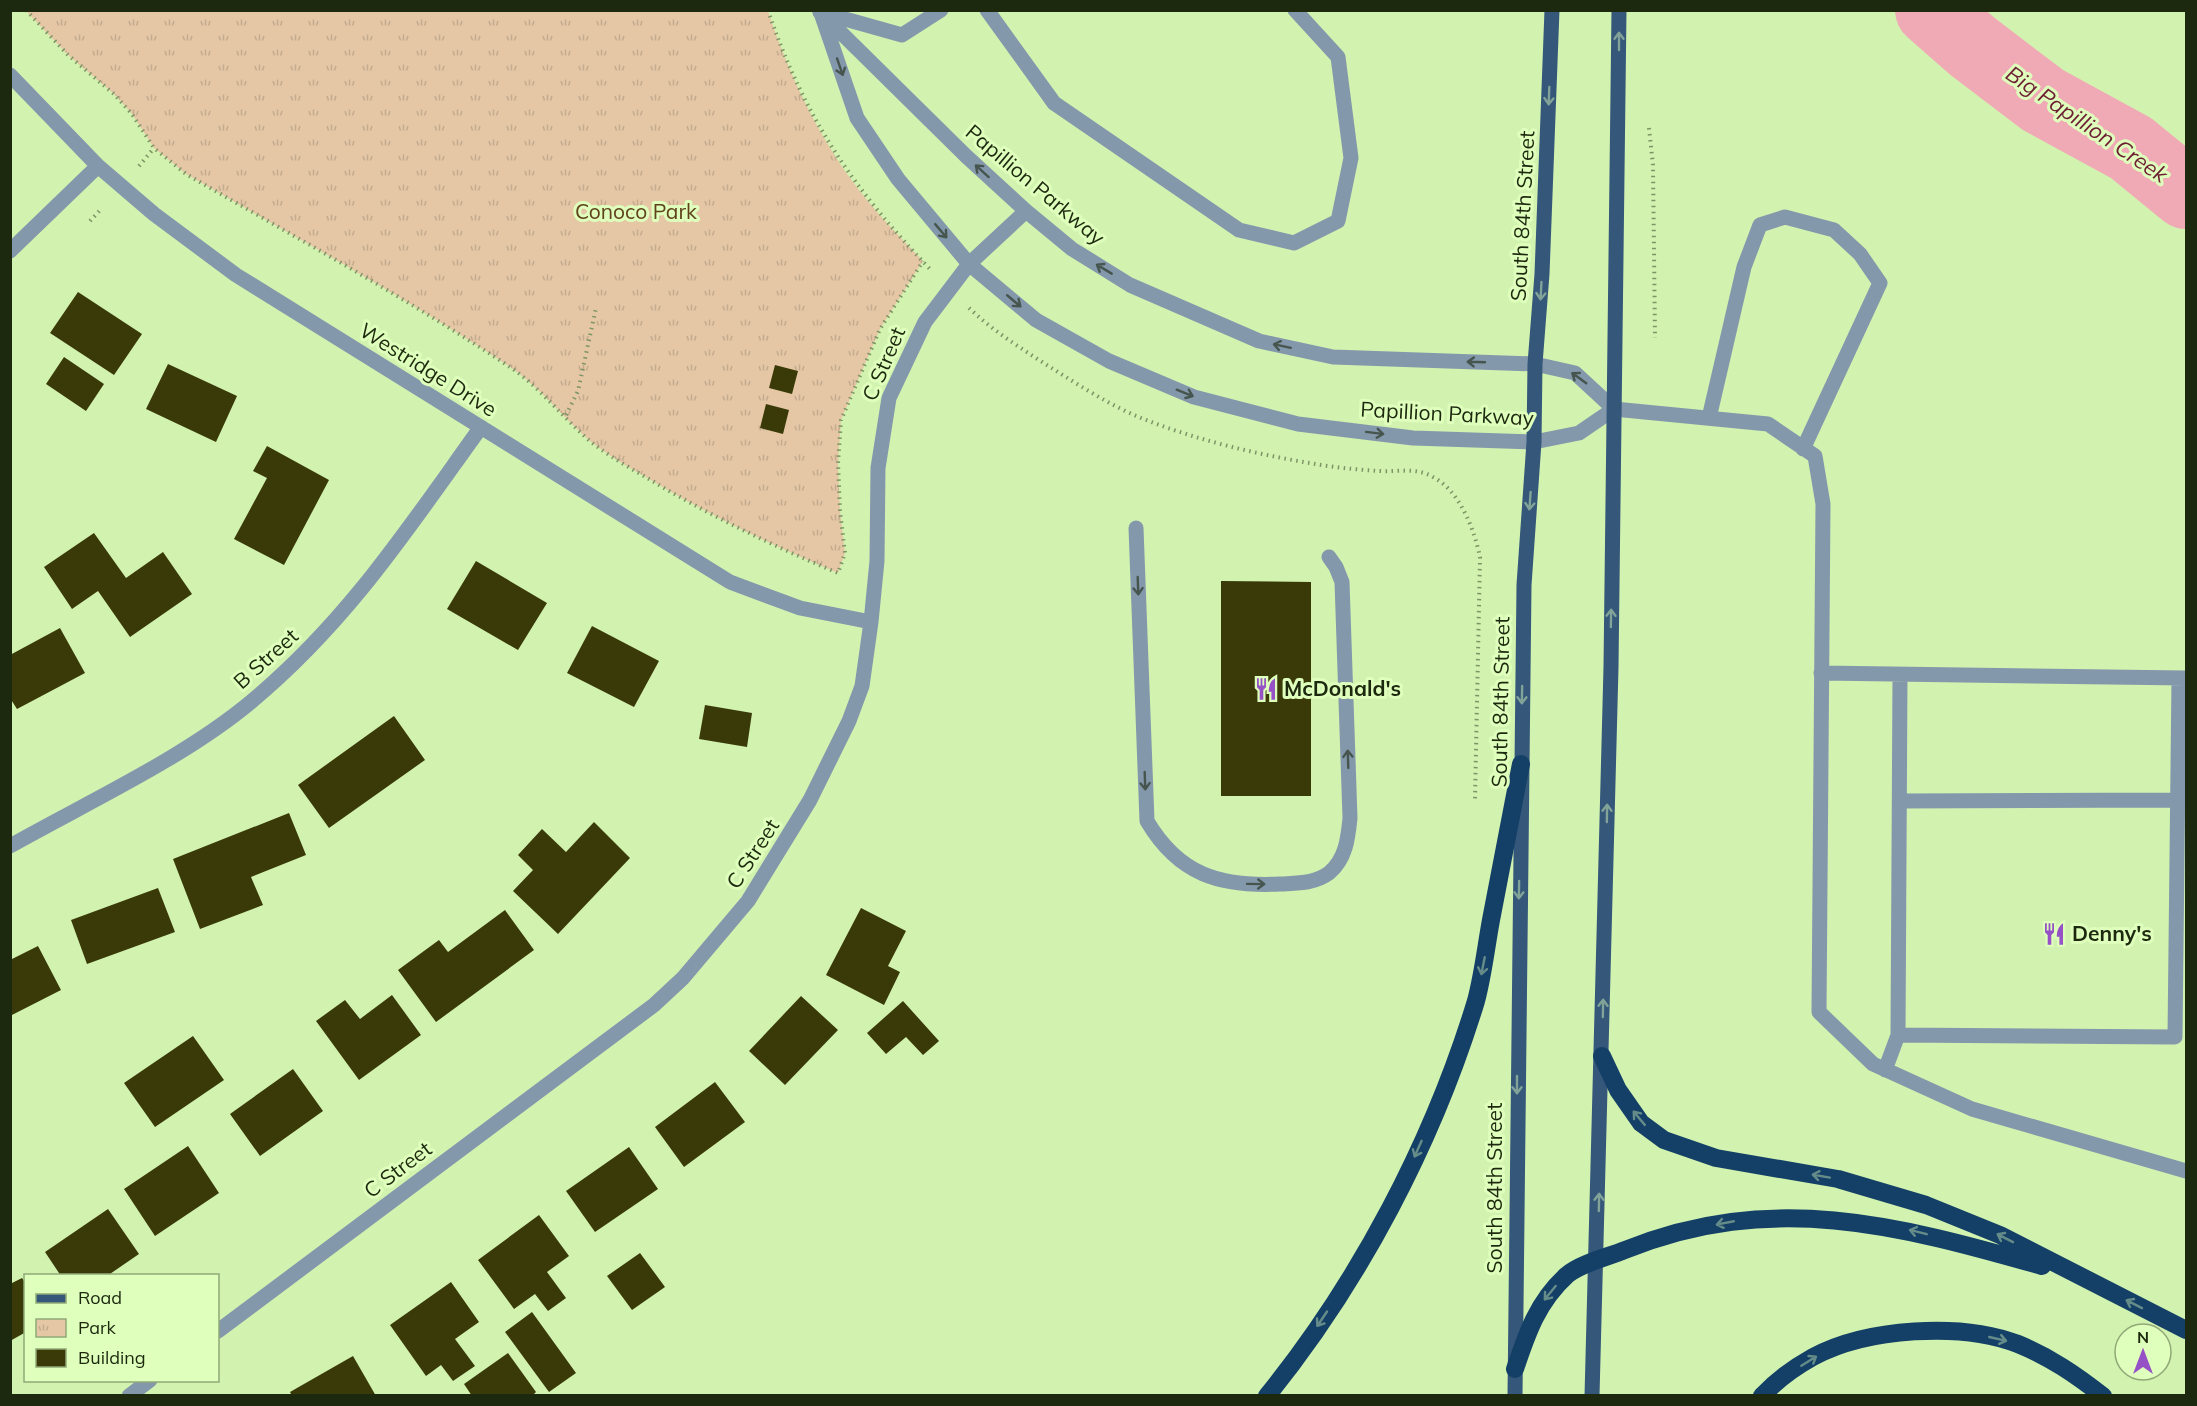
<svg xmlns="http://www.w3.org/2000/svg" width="2197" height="1406" font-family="Mulish,sans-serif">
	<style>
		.park { fill: url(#park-tufts) }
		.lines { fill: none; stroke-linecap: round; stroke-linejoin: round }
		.river { stroke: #f0aab5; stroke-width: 72 }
		.building { fill: #3a3a09 }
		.path { stroke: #7d9465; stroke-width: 4; stroke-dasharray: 1.5 4.5; stroke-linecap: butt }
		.service { stroke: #8498ac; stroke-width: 15 }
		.minor { stroke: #8498ac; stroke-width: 15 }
		.primary { stroke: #34577a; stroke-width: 15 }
		.motorway { stroke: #144067; stroke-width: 18 }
		.oneway { stroke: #81a398 }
		.oneway2 { stroke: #46554e }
		.oneway3 { stroke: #658c89 }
		.labels { text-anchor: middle; stroke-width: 6; stroke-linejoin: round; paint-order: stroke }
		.street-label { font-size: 21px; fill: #1d290f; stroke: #dfffbc }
		.park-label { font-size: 21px; fill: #60411c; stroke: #dfffbc }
		.poi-label { font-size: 21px; font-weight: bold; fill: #1d290f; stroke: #dfffbc; text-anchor: start }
		.water-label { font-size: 22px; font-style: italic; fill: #6e1e33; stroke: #dfffbc }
	</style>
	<defs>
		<pattern id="park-tufts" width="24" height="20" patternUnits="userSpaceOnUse" patternTransform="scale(1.5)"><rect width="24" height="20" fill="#e5c7a6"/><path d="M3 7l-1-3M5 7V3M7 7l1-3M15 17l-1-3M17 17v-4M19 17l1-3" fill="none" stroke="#c4ab8e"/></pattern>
	</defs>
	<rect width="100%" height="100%" fill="#d2f2b0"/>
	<path class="park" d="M 26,11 L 768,11 C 790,78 822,145 867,200 C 884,221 904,241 923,261 L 880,329 L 841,420 L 838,463 L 840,511 L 845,553 L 838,573 C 776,547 717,519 659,485 C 636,471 611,458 590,441 C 562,417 541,388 510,367 C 405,297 295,237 186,174 L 154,148 L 132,114 L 114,94 L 68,55 Z"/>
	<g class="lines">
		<path class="river" d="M 1931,10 L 1972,46 L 2043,100 L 2131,148 L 2186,193"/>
	</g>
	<path class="building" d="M 78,292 L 142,334 L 114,375 L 50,333 Z
		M 64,357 L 104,384 L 86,411 L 46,384 Z
		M 168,364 L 237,396 L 216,442 L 146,409 Z
		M 775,365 L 798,371 L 792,394 L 769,388 Z
		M 766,404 L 789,410 L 783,434 L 760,428 Z
		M 267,446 L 329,480 L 284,565 L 234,539 L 267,478 L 253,471 Z
		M 94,533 L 126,578 L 163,552 L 192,594 L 130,637 L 98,591 L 72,609 L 44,567 Z
		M 476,561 L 547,603 L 518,650 L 447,609 Z
		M 1221,581 L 1311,582 L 1311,796 L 1221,796 Z
		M 592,626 L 659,661 L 634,707 L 567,673 Z
		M 60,628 L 85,673 L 17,709 L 10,698 L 10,655 Z
		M 705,705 L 752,713 L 747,747 L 699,739 Z
		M 394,716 L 425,760 L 329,828 L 298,785 Z
		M 289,813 L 306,855 L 251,877 L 263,905 L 200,929 L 173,859 Z
		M 594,822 L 630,858 L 558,934 L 513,891 L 533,870 L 518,855 L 542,829 L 566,852 Z
		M 158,888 L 175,932 L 87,964 L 71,920 Z
		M 861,908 L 906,931 L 888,966 L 900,972 L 884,1005 L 826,975 Z
		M 505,910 L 534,950 L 436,1022 L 398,970 L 439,940 L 448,952 Z
		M 38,946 L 61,990 L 10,1016 L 10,960 Z
		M 392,995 L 421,1035 L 359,1080 L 316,1021 L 345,1000 L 360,1019 Z
		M 801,996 L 838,1030 L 785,1085 L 749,1051 Z
		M 903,1001 L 939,1041 L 923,1055 L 906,1037 L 886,1054 L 867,1033 Z
		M 193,1036 L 224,1080 L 155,1127 L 124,1083 Z
		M 293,1069 L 323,1111 L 260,1156 L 230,1114 Z
		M 715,1082 L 745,1122 L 684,1167 L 655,1127 Z
		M 188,1146 L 219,1193 L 155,1236 L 124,1189 Z
		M 629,1147 L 658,1189 L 595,1232 L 566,1191 Z
		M 108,1209 L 139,1254 L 107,1276 L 61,1276 L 45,1252 Z
		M 539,1215 L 569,1256 L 547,1272 L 566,1298 L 548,1311 L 535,1294 L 514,1309 L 478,1260 Z
		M 640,1253 L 665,1287 L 632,1310 L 607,1276 Z
		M 22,1278 L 26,1284 L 26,1332 L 10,1341 L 10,1284 Z
		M 451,1282 L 479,1322 L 455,1339 L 475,1366 L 453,1381 L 441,1365 L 426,1376 L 390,1325 Z
		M 532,1312 L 576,1373 L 549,1392 L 505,1332 Z
		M 508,1353 L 536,1392 L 532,1396 L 472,1396 L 464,1384 Z
		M 353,1356 L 376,1396 L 292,1396 L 290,1392 Z"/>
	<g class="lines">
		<path class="path" d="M 26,10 L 68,55 L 114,94 L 132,114 L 154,148 L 186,174 C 295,237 405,297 510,367 C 541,388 562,417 590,441 C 611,458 636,471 659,485 C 717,519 776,547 838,573 L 845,553 L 840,511 L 838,463 L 841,420 L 880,329 L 923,261
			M 768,10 C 803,116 854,190 930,269
			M 1649,128 L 1653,165 L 1655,338
			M 139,166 L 154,148
			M 90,221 L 102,208
			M 969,308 C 993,331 1022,349 1050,367 C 1079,385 1109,405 1141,418 C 1199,441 1260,455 1321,465 C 1341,468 1361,470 1380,471 C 1399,472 1416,467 1433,477 C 1460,491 1474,529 1480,557 L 1475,799
			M 566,415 L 578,391 L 596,308"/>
		<path class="service" d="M 987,10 L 1054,103 L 1239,230 L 1294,243 L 1338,221 L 1351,158 L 1338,57 L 1295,10
			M 820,12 L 902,35 L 941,10
			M 1614,409 L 1768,424 L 1815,456 L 1823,504 L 1819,1012 L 1873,1064 L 1972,1109 L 2186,1171
			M 1709,418 L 1744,267 L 1760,225 L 1785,217 L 1834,230 L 1860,254 L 1880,283 L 1803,449
			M 1136,528 L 1147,821 C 1179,875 1220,887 1280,884 C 1297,883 1314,884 1329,873 C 1346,859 1348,838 1350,818 L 1342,582 L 1336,567 L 1329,557
			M 1821,673 L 2186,678
			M 1900,801 L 2176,800
			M 1898,1035 L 2175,1037 L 2179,678
			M 1885,1070 L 1898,1035 L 1900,675"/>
		<path class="minor" d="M 820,10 L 857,118 L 898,179 L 969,264 L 1036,320 L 1109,361 L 1194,397 L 1298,424 L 1413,438 L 1534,442 L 1579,433 L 1614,409 L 1575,373 L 1535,364 L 1333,357 L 1259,341 L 1130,285 L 1072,249 L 1026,211 L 966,156 L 820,12
			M 10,75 L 98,166 L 154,214 L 236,275 L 730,582 L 800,608 L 871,622
			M 10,251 L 98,166
			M 10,846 C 88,802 184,758 252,701 C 348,621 409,527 481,427
			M 218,1331 L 654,1005 L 683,978 L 748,901 L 810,800 L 849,721 L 862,686 L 871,622 L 877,561 L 878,468 L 889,398 L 925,322 L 969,264 L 1026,211
			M 129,1396 L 150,1380"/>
		<path class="primary" d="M 1515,1396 L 1524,585 L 1534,442 L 1535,364 L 1542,274 L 1552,10
			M 1592,1396 L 1611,667 L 1619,10"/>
		<path class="motorway" d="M 1602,1056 L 1618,1090 L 1641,1123 L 1664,1140 L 1716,1158 L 1838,1179 L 1926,1205 L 2000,1235 L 2186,1330
			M 1515,1369 C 1527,1333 1538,1301 1567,1275 C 1581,1263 1608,1257 1625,1250 C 1771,1191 1898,1225 2042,1266
			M 1267,1396 C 1360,1281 1433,1142 1476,1001 C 1483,975 1486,947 1491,920 C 1501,868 1511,816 1521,764
			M 1762,1396 C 1776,1381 1795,1367 1813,1357 C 1867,1328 1961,1322 2018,1344 C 2050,1357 2076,1375 2103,1396"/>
	</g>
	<defs><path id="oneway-shaft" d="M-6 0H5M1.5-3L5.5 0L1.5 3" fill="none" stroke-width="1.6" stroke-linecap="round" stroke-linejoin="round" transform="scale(1.5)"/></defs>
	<g class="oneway">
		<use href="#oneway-shaft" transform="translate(1619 41) rotate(-90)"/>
		<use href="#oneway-shaft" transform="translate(1549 96) rotate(92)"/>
		<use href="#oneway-shaft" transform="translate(1541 291) rotate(93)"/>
		<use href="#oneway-shaft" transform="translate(1530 501) rotate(94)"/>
		<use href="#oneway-shaft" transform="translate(1611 618) rotate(-89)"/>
		<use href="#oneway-shaft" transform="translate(1522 695) rotate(91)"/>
		<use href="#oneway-shaft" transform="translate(1607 813) rotate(-89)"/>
		<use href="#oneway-shaft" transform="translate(1519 890) rotate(91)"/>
		<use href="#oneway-shaft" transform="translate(1603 1008) rotate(-89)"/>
		<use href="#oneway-shaft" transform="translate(1517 1085) rotate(90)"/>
		<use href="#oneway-shaft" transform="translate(1599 1202) rotate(-89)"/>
	</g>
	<g class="oneway2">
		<use href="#oneway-shaft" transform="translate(840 67) rotate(71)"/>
		<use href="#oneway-shaft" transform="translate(982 171) rotate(-138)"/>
		<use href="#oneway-shaft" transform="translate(941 231) rotate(50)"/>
		<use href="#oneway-shaft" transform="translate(1104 269) rotate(-149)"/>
		<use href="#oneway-shaft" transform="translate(1014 301) rotate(40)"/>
		<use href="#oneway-shaft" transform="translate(1282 346) rotate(-168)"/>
		<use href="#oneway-shaft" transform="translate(1476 362) rotate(-178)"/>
		<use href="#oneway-shaft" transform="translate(1579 378) rotate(-144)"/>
		<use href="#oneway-shaft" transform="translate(1185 393) rotate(22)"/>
		<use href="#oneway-shaft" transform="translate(1375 433) rotate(7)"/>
		<use href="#oneway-shaft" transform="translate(1138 586) rotate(88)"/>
		<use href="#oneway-shaft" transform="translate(1348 759) rotate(-92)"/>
		<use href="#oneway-shaft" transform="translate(1145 781) rotate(88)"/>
		<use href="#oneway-shaft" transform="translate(1256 884) rotate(1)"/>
	</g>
	<g class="oneway3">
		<use href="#oneway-shaft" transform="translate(1483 966) rotate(101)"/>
		<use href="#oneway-shaft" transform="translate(1639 1118) rotate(-130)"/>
		<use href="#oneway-shaft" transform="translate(1418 1149) rotate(114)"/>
		<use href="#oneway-shaft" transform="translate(1821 1176) rotate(-170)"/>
		<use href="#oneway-shaft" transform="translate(1725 1223) rotate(169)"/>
		<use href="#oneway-shaft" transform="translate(1918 1232) rotate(-166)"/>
		<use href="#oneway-shaft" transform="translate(2005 1238) rotate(-153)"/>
		<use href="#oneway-shaft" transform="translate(1550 1293) rotate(129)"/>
		<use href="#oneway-shaft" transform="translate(2134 1304) rotate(-153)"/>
		<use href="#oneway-shaft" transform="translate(1322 1319) rotate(124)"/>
		<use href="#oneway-shaft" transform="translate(1998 1339) rotate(13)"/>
		<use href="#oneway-shaft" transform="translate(1809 1361) rotate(-32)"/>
	</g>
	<defs>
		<g id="restaurant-bare" transform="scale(1.8)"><path d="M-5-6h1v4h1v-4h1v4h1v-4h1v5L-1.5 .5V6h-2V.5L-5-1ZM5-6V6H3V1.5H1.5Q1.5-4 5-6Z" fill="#9651c6" stroke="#dfffbc" stroke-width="2.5" paint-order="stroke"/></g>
	</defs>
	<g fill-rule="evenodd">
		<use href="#restaurant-bare" x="1266" y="689"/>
		<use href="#restaurant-bare" x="2054" y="934"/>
	</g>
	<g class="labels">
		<g class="street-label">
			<text transform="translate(1035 185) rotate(40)" y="7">Papillion Parkway</text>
			<text transform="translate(1523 216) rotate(-87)" y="7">South 84th Street</text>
			<text transform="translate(884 364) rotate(-67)" y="7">C Street</text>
			<text transform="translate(428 370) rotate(32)" y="7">Westridge Drive</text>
			<text transform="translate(1447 414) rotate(3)" y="7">Papillion Parkway</text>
			<text transform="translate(266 659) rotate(-42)" y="7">B Street</text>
			<text transform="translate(1501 702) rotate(-89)" y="7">South 84th Street</text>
			<text transform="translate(753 854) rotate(-57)" y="7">C Street</text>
			<text transform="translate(398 1170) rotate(-37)" y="7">C Street</text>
			<text transform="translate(1495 1188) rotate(-90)" y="7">South 84th Street</text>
		</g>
		<g class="park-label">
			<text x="636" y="219">Conoco Park</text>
		</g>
		<g class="poi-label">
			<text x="1284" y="696">McDonald's</text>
			<text x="2072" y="941">Denny's</text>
		</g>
		<g class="water-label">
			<text transform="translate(2087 124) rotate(34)" y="8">Big Papillion Creek</text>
		</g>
	</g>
	<rect width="2197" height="1406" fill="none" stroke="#1d290f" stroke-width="24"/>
	<rect x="24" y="1274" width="195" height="108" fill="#dfffbc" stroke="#91a977" stroke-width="1.5"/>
	<rect x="36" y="1294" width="30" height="9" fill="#34577a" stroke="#91a977" stroke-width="1.5"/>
	<text x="78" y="1304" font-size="18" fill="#1d290f">Road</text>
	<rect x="36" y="1319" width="30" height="18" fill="url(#park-tufts)" stroke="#91a977" stroke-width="1.5"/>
	<text x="78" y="1334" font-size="18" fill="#1d290f">Park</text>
	<rect x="36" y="1349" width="30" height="18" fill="#3a3a09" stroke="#91a977" stroke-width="1.5"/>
	<text x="78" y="1364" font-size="18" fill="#1d290f">Building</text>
	<g transform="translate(2143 1352)"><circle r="28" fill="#dfffbc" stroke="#91a977" stroke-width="1.5"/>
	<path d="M0-4.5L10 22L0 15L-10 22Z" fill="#9651c6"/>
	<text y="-9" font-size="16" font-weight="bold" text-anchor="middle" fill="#1d290f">N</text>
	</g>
</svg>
